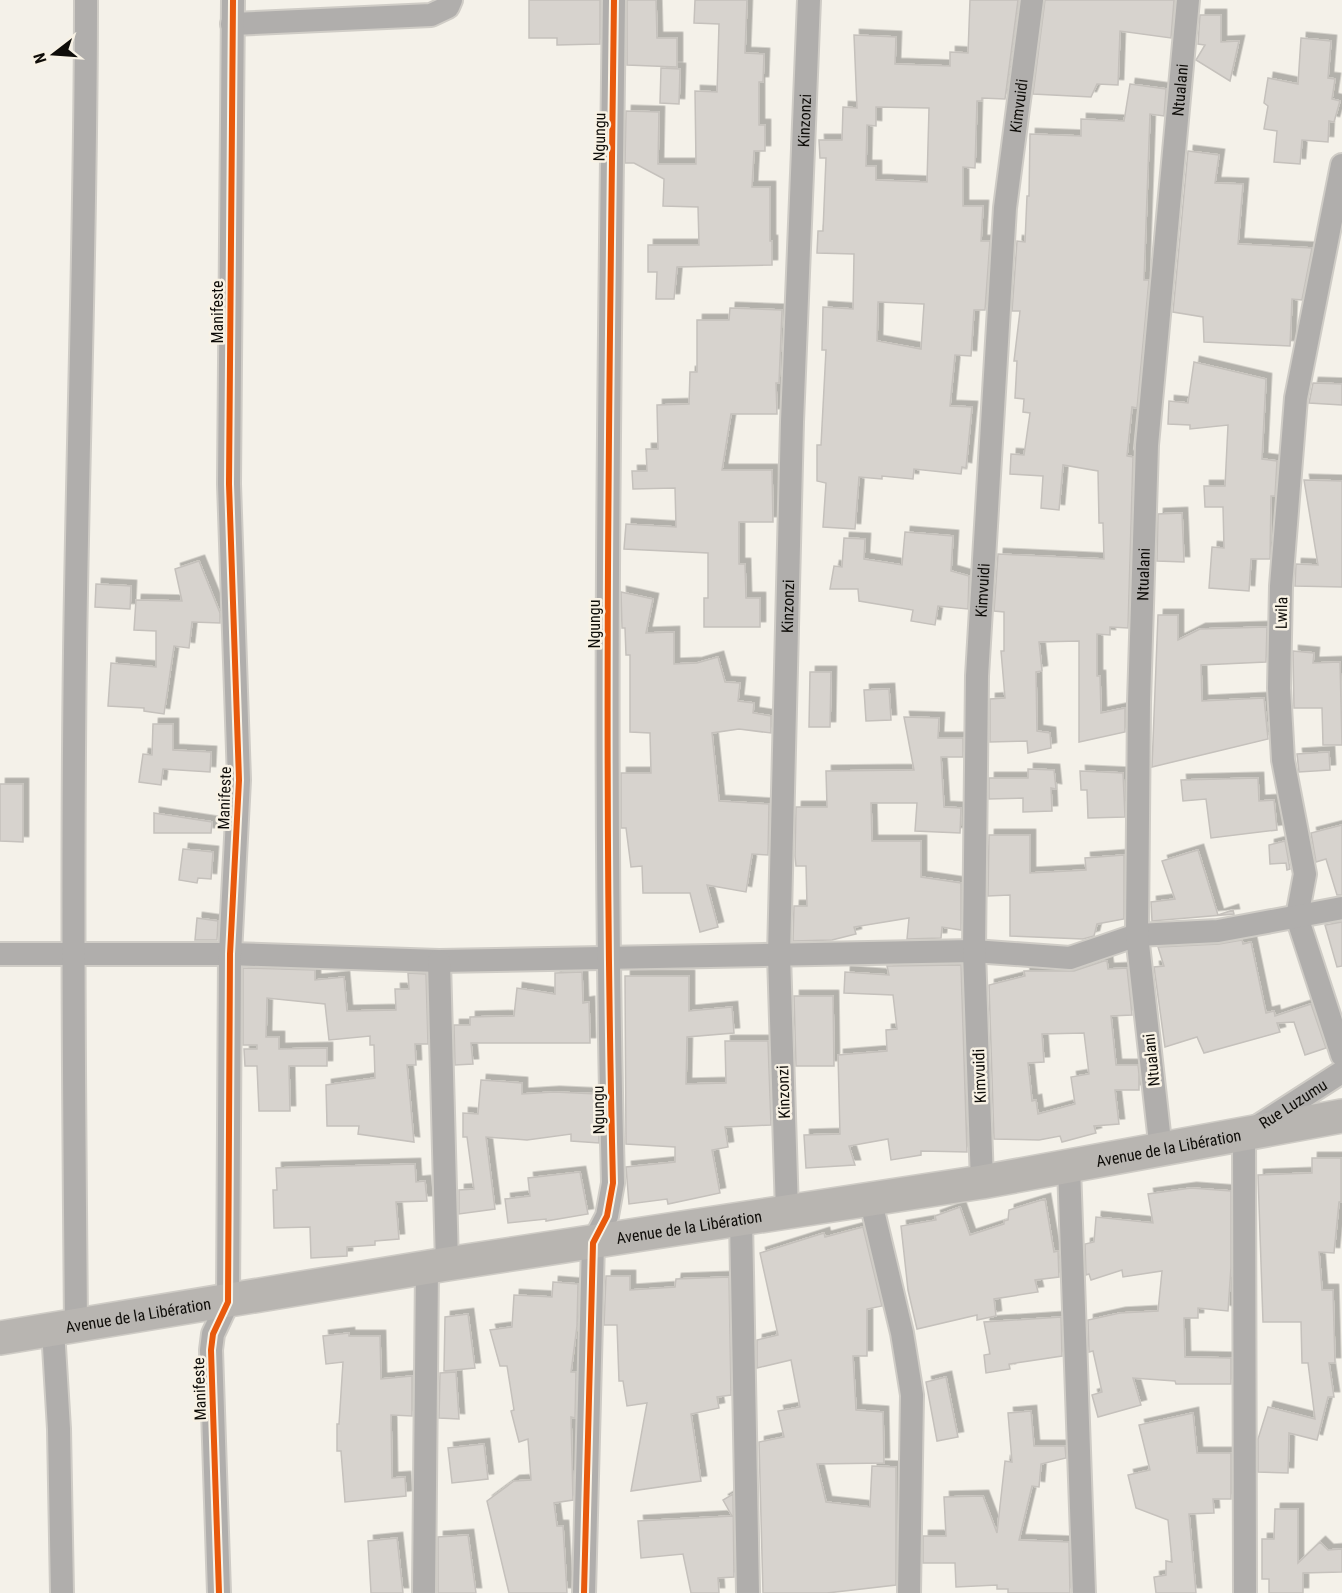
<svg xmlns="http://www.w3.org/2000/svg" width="1342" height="1593" font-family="'Roboto Condensed',sans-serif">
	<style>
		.building { fill: #d7d3ce; stroke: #c5c1bc; stroke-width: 1.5; fill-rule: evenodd; filter: url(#shadow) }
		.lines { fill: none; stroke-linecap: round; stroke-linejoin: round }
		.street-casing { stroke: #cfccc6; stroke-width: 26 }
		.highway-casing { stroke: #cfccc6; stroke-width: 36 }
		.street { stroke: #b0aeac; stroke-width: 22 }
		.highway { stroke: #b8b5b1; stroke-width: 33 }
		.cycleway-casing { stroke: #f8f2e5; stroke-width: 10 }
		.cycleway { stroke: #e8590c; stroke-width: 6 }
		.labels { text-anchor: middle; stroke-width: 5; stroke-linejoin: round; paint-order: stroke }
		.street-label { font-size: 16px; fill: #0f0d09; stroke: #f8f2e5 }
	</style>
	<defs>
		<filter id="shadow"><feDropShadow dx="5.5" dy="-5.5" stdDeviation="0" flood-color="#0004"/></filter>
	</defs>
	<rect width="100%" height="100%" fill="#f4f1e9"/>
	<path class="building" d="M 529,0 L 600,0 L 600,44 L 557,45 L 557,38 L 529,38 Z
		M 627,0 L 656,0 L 657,38 L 677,38 L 677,67 L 627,65 Z
		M 695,0 L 747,0 L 745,53 L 764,54 L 763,82 L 759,82 L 759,125 L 765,125 L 765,151 L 754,151 L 752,187 L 770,187 L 770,241 L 772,241 L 772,265 L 677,267 L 674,299 L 656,299 L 657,272 L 648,272 L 648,245 L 699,245 L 698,207 L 663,206 L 664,179 L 634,163 L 625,163 L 626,111 L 659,112 L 658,164 L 696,164 L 695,91 L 717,92 L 719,24 L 694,23 Z
		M 970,0 L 1018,0 L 1005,99 L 982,98 L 982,101 L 977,101 L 975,168 L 963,167 L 963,206 L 983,206 L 981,241 L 990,241 L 985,310 L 974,310 L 971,356 L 955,355 L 950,406 L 972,407 L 966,468 L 962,467 L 961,474 L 914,469 L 913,479 L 882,476 L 882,479 L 859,477 L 855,529 L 823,527 L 826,483 L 817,481 L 817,445 L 821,445 L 826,350 L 822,350 L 823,307 L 853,309 L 854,254 L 817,253 L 818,231 L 823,231 L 826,158 L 820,158 L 819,140 L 842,140 L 843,107 L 857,108 L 854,35 L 896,37 L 895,64 L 950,66 L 950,52 L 968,53 ZM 876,107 L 929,108 L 927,182 L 876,180 L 876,166 L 866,166 L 867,125 L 876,126 ZM 878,302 L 924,304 L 921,349 L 877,341 Z
		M 1045,0 L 1174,0 L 1171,38 L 1120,31 L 1118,85 L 1097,84 L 1091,97 L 1033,94 Z
		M 1200,15 L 1221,15 L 1221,42 L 1239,41 L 1230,81 L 1196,60 L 1205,45 L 1198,44 Z
		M 1301,38 L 1331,41 L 1328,78 L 1335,79 L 1332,99 L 1340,101 L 1334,122 L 1329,121 L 1328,142 L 1302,140 L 1300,164 L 1274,162 L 1277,131 L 1264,129 L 1268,106 L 1264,103 L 1268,78 L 1298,84 Z
		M 661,68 L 680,69 L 679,104 L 660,103 Z
		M 1130,84 L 1166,89 L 1164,116 L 1150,114 L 1144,280 L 1149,280 L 1137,408 L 1132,407 L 1127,456 L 1133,457 L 1128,628 L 1110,627 L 1110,635 L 1097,634 L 1097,676 L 1100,676 L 1101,713 L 1125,708 L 1125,732 L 1079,742 L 1079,641 L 1039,642 L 1042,671 L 1036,672 L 1037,731 L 1050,733 L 1051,748 L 1028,753 L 1027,741 L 990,742 L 990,699 L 1005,698 L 1001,651 L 1004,651 L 1004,612 L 994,611 L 998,554 L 1104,559 L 1103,523 L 1099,523 L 1098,471 L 1063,465 L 1059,510 L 1041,508 L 1043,476 L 1010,474 L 1011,454 L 1024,455 L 1030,413 L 1023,412 L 1024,399 L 1015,398 L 1017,361 L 1014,361 L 1020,311 L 1012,311 L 1017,241 L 1025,242 L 1027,196 L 1029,196 L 1030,134 L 1081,136 L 1081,119 L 1124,121 Z
		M 1188,151 L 1219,155 L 1215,183 L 1243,184 L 1238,244 L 1312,248 L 1302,300 L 1292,299 L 1290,346 L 1204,342 L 1203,317 L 1173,312 Z
		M 730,308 L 782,310 L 779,383 L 776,383 L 777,414 L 731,414 L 722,470 L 772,470 L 773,522 L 739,522 L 739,564 L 745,564 L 746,598 L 760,598 L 760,627 L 704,627 L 704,598 L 708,598 L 708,553 L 624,549 L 626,524 L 676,527 L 675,488 L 633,489 L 632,471 L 647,471 L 646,449 L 658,449 L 657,405 L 689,404 L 690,372 L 697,372 L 697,320 L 729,320 Z
		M 1194,362 L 1266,379 L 1262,459 L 1277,461 L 1275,496 L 1271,496 L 1270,559 L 1251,559 L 1249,591 L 1209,588 L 1212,547 L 1224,548 L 1223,507 L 1205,507 L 1204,486 L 1225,486 L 1228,425 L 1190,429 L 1190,425 L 1168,424 L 1169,401 L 1188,403 Z
		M 1313,383 L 1342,384 L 1342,405 L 1309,403 Z
		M 1304,480 L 1342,481 L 1342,587 L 1295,586 L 1296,564 L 1318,565 Z
		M 1182,513 L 1184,562 L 1157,561 L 1158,514 Z
		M 905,532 L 953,536 L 951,571 L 969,576 L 968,609 L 938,606 L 935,625 L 911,621 L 913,610 L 859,601 L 858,589 L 830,589 L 834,566 L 842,567 L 844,538 L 865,539 L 864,559 L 902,565 Z
		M 199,561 L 220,613 L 220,623 L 192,622 L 189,648 L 174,646 L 164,714 L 144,711 L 144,708 L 108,706 L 111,663 L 156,667 L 156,631 L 134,630 L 136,600 L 182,601 L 175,569 Z
		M 96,584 L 131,586 L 130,609 L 95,607 Z
		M 621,592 L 653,599 L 646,633 L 674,632 L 674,664 L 697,663 L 718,657 L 725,682 L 740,683 L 738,701 L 754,703 L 753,713 L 771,716 L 771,733 L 739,729 L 712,733 L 719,801 L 769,804 L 768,855 L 752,854 L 746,892 L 707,885 L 718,927 L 700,932 L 690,893 L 643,893 L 642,866 L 631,867 L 626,828 L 621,828 L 621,773 L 651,773 L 650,733 L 630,732 L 630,655 L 626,655 L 625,628 L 622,628 Z
		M 1158,615 L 1178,615 L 1178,640 L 1200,629 L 1267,627 L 1266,662 L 1201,665 L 1202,701 L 1264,698 L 1268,739 L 1152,767 Z
		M 1293,651 L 1314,653 L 1313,663 L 1340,662 L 1342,745 L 1323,745 L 1322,708 L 1294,708 Z
		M 810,672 L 831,672 L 830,727 L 809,727 Z
		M 889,689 L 891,720 L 866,721 L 864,690 Z
		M 904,717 L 939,718 L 938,738 L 963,738 L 963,757 L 941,757 L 944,807 L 961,808 L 960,833 L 915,831 L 917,803 L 871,803 L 872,841 L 921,841 L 921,877 L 961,883 L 961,930 L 942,927 L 941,938 L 907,939 L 909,918 L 854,927 L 856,934 L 832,940 L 793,941 L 794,906 L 807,906 L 806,866 L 796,866 L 795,856 L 796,807 L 827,807 L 826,771 L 914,770 Z
		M 153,724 L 173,724 L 173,750 L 211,752 L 210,772 L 163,769 L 161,785 L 139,782 L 143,754 L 152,755 Z
		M 1329,752 L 1330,770 L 1299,772 L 1297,754 Z
		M 1028,769 L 1054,770 L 1056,789 L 1051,788 L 1052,811 L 1023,812 L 1023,798 L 989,799 L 989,778 L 1028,778 Z
		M 1080,771 L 1123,773 L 1125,817 L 1088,818 L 1087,790 L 1081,790 Z
		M 1258,778 L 1259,801 L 1274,800 L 1277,830 L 1211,838 L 1206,799 L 1183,801 L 1181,780 Z
		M 0,784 L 23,784 L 23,842 L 0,841 Z
		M 154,813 L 212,822 L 211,833 L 154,833 Z
		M 1342,825 L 1342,895 L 1337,895 L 1326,859 L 1316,862 L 1311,833 Z
		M 989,835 L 1030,835 L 1030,873 L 1086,870 L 1085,858 L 1124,855 L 1124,919 L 1097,924 L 1094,936 L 1083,939 L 1010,936 L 1010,895 L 988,896 Z
		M 1285,841 L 1290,869 L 1287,870 L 1286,863 L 1270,864 L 1269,845 Z
		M 183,849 L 213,852 L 211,879 L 198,878 L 197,883 L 179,880 Z
		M 1198,850 L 1218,915 L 1233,910 L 1234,914 L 1152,921 L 1151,902 L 1175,899 L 1162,861 Z
		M 197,918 L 218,921 L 217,940 L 195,940 Z
		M 1342,922 L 1342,966 L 1337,967 L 1325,925 Z
		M 1242,940 L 1243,944 L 1251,942 L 1266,1013 L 1274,1011 L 1275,1016 L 1311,1004 L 1326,1048 L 1305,1055 L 1294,1022 L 1277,1023 L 1280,1032 L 1204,1053 L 1197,1037 L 1165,1047 L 1154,967 L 1164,966 L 1158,947 L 1219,944 Z
		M 1104,961 L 1107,961 L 1108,969 L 1127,968 L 1132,1015 L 1111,1016 L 1116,1065 L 1138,1065 L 1139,1074 L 1139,1090 L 1115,1090 L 1119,1124 L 1094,1126 L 1096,1133 L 1062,1142 L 1060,1136 L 1039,1140 L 994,1139 L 989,985 L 1025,976 L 1024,971 L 1074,971 ZM 1084,1033 L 1089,1074 L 1071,1077 L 1075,1104 L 1038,1114 L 1036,1100 L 1032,1101 L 1028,1063 L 1044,1062 L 1042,1034 Z
		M 961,965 L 967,1152 L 921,1151 L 921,1155 L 891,1160 L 888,1139 L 849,1146 L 855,1165 L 806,1168 L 804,1135 L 840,1134 L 838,1055 L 887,1051 L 886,1030 L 897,1029 L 893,995 L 844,993 L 845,972 L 889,975 L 887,966 Z
		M 243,968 L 315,970 L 315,980 L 344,977 L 347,1011 L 396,1010 L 395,989 L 409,989 L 408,973 L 426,974 L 428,1044 L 415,1044 L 416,1065 L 407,1065 L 414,1142 L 358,1134 L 359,1126 L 327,1126 L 326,1085 L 375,1078 L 374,1045 L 370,1045 L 370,1036 L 329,1040 L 325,1004 L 267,998 L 266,1037 L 279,1037 L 279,1049 L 327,1048 L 327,1066 L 289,1066 L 290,1111 L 259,1111 L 257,1066 L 245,1066 L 244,1049 L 257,1049 L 257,1045 L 243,1045 Z
		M 582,972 L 583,1003 L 589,1002 L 590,1043 L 471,1043 L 473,1064 L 455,1065 L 454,1025 L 470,1025 L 470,1017 L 514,1016 L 517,988 L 555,994 L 555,973 Z
		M 625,976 L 689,976 L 689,1011 L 732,1007 L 734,1033 L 687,1037 L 686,1084 L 726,1083 L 725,1041 L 768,1041 L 771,1125 L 725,1127 L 728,1147 L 712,1150 L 720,1193 L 668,1204 L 667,1199 L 629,1204 L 626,1167 L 675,1162 L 675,1147 L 626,1144 Z
		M 794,996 L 833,996 L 834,1066 L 796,1066 Z
		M 481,1080 L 522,1083 L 522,1094 L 554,1092 L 598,1094 L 599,1143 L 571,1141 L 571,1134 L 527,1140 L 486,1137 L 495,1209 L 459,1214 L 459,1190 L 474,1189 L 467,1137 L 463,1137 L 463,1113 L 478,1114 Z
		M 1312,1158 L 1341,1158 L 1341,1202 L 1339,1202 L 1334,1253 L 1319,1252 L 1322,1290 L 1333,1290 L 1335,1363 L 1329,1363 L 1334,1397 L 1328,1397 L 1317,1440 L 1289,1433 L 1288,1473 L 1258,1472 L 1258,1439 L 1268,1407 L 1315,1419 L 1308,1363 L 1302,1363 L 1301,1322 L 1263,1322 L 1258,1175 L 1312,1173 Z
		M 415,1164 L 416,1182 L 425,1181 L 427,1201 L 396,1202 L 399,1239 L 375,1241 L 375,1245 L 347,1247 L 347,1256 L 311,1258 L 310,1227 L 274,1228 L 273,1190 L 277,1190 L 276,1168 Z
		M 580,1172 L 588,1214 L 546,1221 L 546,1219 L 508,1223 L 505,1199 L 530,1196 L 528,1178 Z
		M 1191,1188 L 1231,1191 L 1231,1267 L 1228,1311 L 1198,1308 L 1198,1318 L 1184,1318 L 1185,1357 L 1231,1358 L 1231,1384 L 1176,1384 L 1175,1381 L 1133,1378 L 1141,1405 L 1098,1417 L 1092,1395 L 1102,1392 L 1093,1351 L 1089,1352 L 1088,1320 L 1120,1313 L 1158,1311 L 1162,1271 L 1123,1277 L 1122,1270 L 1091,1280 L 1089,1274 L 1086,1275 L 1085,1244 L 1094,1242 L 1096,1217 L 1153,1223 L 1148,1194 Z
		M 1045,1199 L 1054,1252 L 1058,1251 L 1059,1277 L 1035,1280 L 1038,1292 L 994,1299 L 996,1316 L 977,1320 L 977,1315 L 917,1329 L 908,1290 L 901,1226 L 936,1220 L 935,1216 L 960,1207 L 970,1235 L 1004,1224 L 1004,1221 L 1008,1220 L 1009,1210 Z
		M 863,1227 L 882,1306 L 867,1309 L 867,1356 L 853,1356 L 856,1410 L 883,1412 L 884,1463 L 817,1464 L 826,1502 L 870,1507 L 872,1466 L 896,1467 L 896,1585 L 827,1593 L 763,1593 L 759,1442 L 784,1437 L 778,1411 L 800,1407 L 791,1360 L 757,1368 L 757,1340 L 778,1335 L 760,1253 L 824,1233 L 825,1237 Z
		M 606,1276 L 630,1276 L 630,1290 L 675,1287 L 676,1279 L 729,1277 L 731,1395 L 717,1397 L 719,1408 L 691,1414 L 701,1481 L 631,1491 L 647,1403 L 627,1406 L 623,1381 L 619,1381 L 617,1325 L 604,1325 Z
		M 553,1282 L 578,1284 L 577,1326 L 571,1372 L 576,1372 L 575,1418 L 571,1417 L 573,1500 L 554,1503 L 557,1526 L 563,1526 L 567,1593 L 509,1593 L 487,1501 L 514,1481 L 531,1480 L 528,1439 L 519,1442 L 511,1411 L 514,1410 L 507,1366 L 500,1366 L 490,1330 L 512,1327 L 514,1295 L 552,1297 Z
		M 468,1314 L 475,1368 L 444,1371 L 445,1317 Z
		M 1061,1317 L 1062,1356 L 1009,1364 L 1010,1369 L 986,1373 L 984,1355 L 990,1354 L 984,1322 Z
		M 349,1333 L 349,1336 L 380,1336 L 381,1379 L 412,1376 L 412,1416 L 391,1415 L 392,1478 L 405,1477 L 406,1496 L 345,1502 L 341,1451 L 337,1451 L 337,1424 L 339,1424 L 343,1362 L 326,1364 L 323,1336 Z
		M 456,1372 L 459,1419 L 439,1418 L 440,1373 Z
		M 946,1377 L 958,1437 L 937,1441 L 926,1382 Z
		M 1031,1411 L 1034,1446 L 1065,1446 L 1066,1458 L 1041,1464 L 1039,1487 L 1032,1486 L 1019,1540 L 1069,1542 L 1070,1593 L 1008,1593 L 1008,1589 L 997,1589 L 997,1585 L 956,1587 L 955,1563 L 923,1563 L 923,1536 L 946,1536 L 944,1497 L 983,1496 L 997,1533 L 1005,1461 L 1012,1462 L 1008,1413 Z
		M 1193,1413 L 1197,1453 L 1231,1453 L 1231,1499 L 1213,1499 L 1214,1513 L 1189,1514 L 1196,1593 L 1156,1593 L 1154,1577 L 1166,1575 L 1166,1561 L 1172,1562 L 1168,1520 L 1136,1508 L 1128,1475 L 1150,1470 L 1139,1425 Z
		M 484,1444 L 488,1479 L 452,1483 L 448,1448 Z
		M 733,1494 L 734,1577 L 718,1578 L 719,1593 L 691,1593 L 683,1554 L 641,1558 L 638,1521 L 732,1516 L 723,1500 Z
		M 1275,1509 L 1298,1509 L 1298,1563 L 1320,1542 L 1328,1550 L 1342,1549 L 1342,1572 L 1303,1573 L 1303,1593 L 1269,1593 L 1269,1579 L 1262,1579 L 1262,1539 L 1274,1539 Z
		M 468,1535 L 476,1593 L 438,1593 L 438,1537 Z
		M 397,1538 L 403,1593 L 371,1593 L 368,1541 Z"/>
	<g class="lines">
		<g class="street-casing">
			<g id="street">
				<path d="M 232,24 L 431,15 L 448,7 L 451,0"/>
				<path d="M 1342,165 L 1296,398 L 1281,586 L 1279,688 L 1283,760 L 1305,874 L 1297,917 L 1342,1055"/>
				<path d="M 0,954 L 230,954 L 439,961 L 974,951 L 1070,958 L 1137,935 L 1218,931 L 1342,908"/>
				<path d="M 439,961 L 447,1264"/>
				<path id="s1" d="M 1161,1151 L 1137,935 L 1139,702 L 1147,445 L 1188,0"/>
				<path d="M 1069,1167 L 1084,1593"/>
				<path id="s2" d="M 982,1182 L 974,951 L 977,676 L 1005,208 L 1032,0"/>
				<path d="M 870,1198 L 902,1333 L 912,1395 L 909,1593"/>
				<path id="s3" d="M 787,1212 L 779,955 L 792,422 L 809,0"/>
				<path d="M 741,1220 L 748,1593"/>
				<path d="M 76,1326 C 74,1102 72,877 75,653 C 78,435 86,218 86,0"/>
				<path d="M 53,1330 L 59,1429 L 62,1593"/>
				<path d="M 219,1593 L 211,1350 L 213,1334 L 228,1302 L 230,954 L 239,780 L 229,484 L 233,0"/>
				<path d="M 424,1593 L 427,1267"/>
				<path d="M 584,1593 L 593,1243 L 607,1216 L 613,1183 C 603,789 609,394 614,0"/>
				<path id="s4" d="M 1245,1593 L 1244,1135 L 1342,1072"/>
			</g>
		</g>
		<g class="highway-casing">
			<g id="highway">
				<path id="s5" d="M 0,1338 L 447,1264 L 982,1182 L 1342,1116"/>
			</g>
		</g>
		<use href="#street" class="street"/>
		<use href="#highway" class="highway"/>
		<g class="cycleway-casing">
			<path id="cycleway" d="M 219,1593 L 211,1350 L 213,1334 L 228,1302 L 230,954 L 239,780 L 229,484 L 233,0
				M 584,1593 L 593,1243 L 607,1216 L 613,1183 C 603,789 609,394 614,0"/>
		</g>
		<use href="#cycleway" class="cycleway"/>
	</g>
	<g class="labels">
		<g class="street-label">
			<text dy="6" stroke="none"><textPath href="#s1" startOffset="1064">Ntualani</textPath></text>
			<text dy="6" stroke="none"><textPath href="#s2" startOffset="1078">Kimvuidi</textPath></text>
			<text dy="6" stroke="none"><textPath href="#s3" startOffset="1092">Kinzonzi</textPath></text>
			<text transform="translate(599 137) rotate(-89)" y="6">Ngungu</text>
			<text transform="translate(217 312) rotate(-90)" y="6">Manifeste</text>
			<text dy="6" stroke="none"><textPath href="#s1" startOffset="578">Ntualani</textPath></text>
			<text dy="6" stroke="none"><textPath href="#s2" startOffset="592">Kimvuidi</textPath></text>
			<text dy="6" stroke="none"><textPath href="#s3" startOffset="606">Kinzonzi</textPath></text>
			<text transform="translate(1281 613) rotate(-89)" y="6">Lwila</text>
			<text transform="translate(594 624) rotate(-90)" y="6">Ngungu</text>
			<text transform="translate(224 798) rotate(-88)" y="6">Manifeste</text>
			<text transform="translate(1151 1060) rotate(-96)" y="6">Ntualani</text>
			<text transform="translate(979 1076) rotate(-92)" y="6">Kimvuidi</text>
			<text transform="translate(783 1092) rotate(-92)" y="6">Kinzonzi</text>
			<text dy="6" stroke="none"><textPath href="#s4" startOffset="516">Rue Luzumu</textPath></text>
			<text transform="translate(598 1110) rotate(-91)" y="6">Ngungu</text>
			<text dy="6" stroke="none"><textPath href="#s5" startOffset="1184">Avenue de la Libération</textPath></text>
			<text dy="6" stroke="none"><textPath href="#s5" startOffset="698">Avenue de la Libération</textPath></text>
			<text dy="6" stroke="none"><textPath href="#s5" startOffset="140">Avenue de la Libération</textPath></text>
			<text transform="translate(199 1389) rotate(-92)" y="6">Manifeste</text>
		</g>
	</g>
	<g transform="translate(54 54) rotate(253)" stroke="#f8f2e5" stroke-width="4.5" paint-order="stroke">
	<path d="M0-4.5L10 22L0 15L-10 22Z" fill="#0f0d09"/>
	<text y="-9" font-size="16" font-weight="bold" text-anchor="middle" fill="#0f0d09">N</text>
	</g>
</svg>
